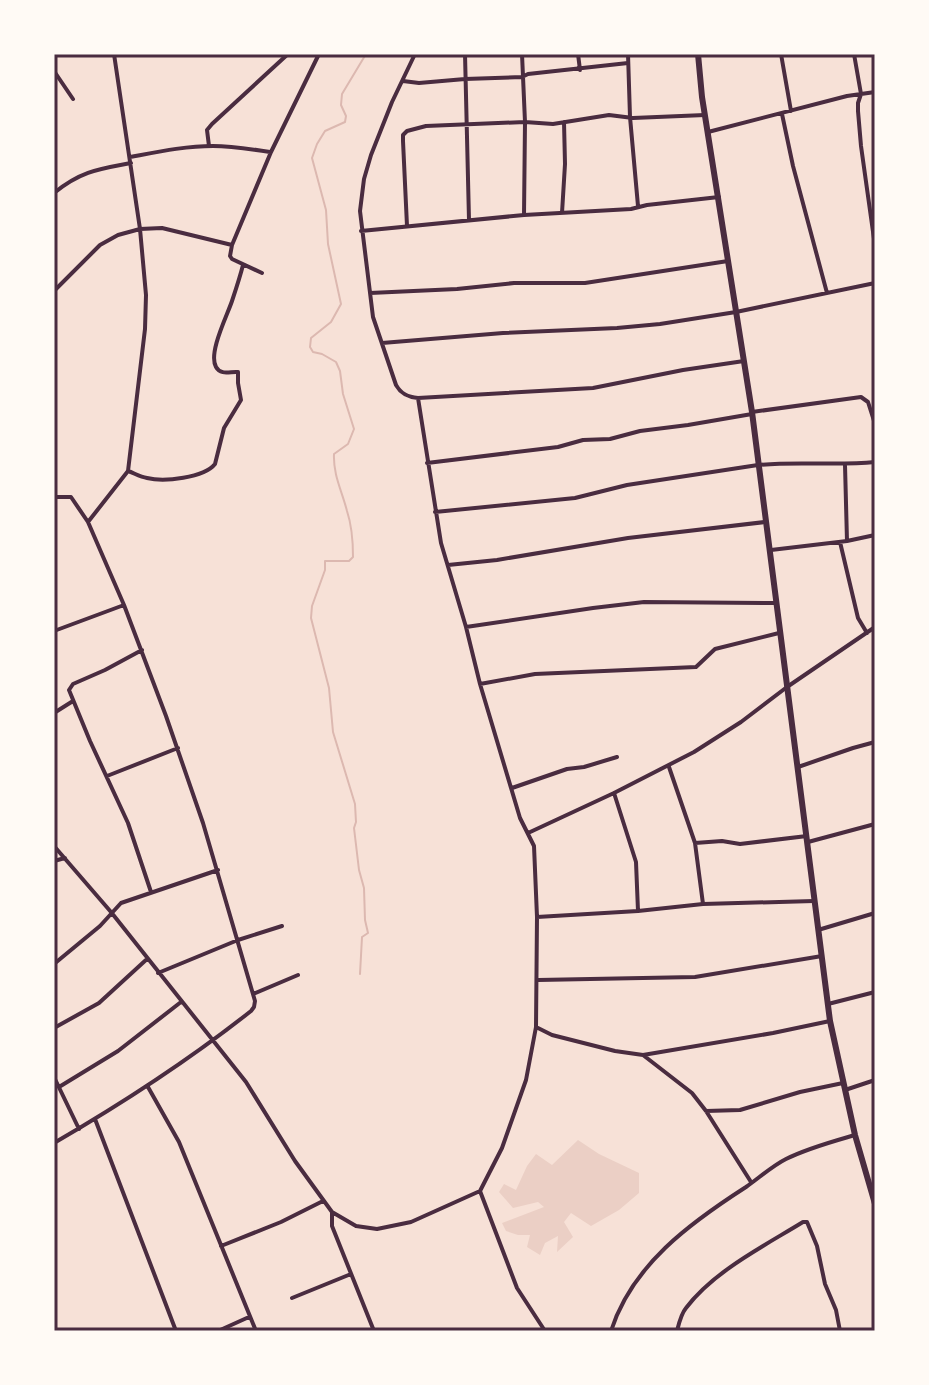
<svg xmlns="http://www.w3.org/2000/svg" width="929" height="1385" font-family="Commissioner,sans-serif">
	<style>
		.green { fill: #ebcfc5 }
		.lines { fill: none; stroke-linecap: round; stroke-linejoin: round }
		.stream { stroke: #dcb8b0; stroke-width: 2 }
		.minor { stroke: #4a2c40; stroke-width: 4 }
		.tertiary { stroke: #4a2c40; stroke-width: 6 }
		.neatline { fill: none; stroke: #4a2c40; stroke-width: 3 }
	</style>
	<rect width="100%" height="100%" fill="#f7e1d7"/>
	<path class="green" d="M 578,1140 L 599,1154 L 639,1173 L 639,1193 L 619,1210 L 591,1226 L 571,1213 L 564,1222 L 573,1237 L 557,1252 L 558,1236 L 545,1243 L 540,1255 L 527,1247 L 530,1235 L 518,1235 L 506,1231 L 502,1223 L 544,1207 L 538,1202 L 513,1208 L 499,1192 L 504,1184 L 516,1190 L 527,1166 L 536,1154 L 552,1165 Z"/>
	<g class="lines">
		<path class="stream" d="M 360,974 L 362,937 L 368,933 L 365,920 L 364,888 L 359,870 L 354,828 L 356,822 L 355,804 L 333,732 L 329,688 L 311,618 L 312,606 L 325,570 L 325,561 L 349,561 L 353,557 C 353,542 352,526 347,511 C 342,491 333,475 334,454 L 348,444 L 354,429 L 343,394 L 340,371 L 336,362 L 322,354 L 313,352 L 310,347 L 311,338 L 331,322 L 341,304 L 328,244 L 326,210 L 312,158 L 317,144 L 325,131 L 345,122 L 346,116 L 341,105 L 342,94 L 366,54"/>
		<path class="minor" d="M 114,54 L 140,229 L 146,295 L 145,329 L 128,471
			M 415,54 L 392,102 L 371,155 L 364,179 L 360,211 L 373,317 L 396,385 C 401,394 408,397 418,398 L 593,388 L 683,370 L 744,361
			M 465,54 L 469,220
			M 522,54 L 525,122 L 524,215
			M 578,54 L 580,70
			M 628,54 L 630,117 L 638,206
			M 781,54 L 791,111
			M 854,54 L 861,94 L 858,103 L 858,111 L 861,146 L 875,246
			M 54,71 L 73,99
			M 403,81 L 419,83 L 465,79 L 522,77 L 528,74 L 628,63
			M 782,114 L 793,166 L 827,293
			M 708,132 L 847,96 L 875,92
			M 209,146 L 207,130 L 212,124 L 288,54
			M 130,157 C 157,152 185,146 213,146 C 232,146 251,149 270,152
			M 54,193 C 81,171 99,169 131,163
			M 562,213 L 565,164 L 564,122
			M 407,226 L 403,141 L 403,135 L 407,131 L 426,126 L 525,122 L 553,124 L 609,115 L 633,118 L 705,115
			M 361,231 L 524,215 L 631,209 L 647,205 L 719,197
			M 262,273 L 232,259 L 230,256 L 232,245 L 271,152 L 319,54
			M 54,291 L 100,245 L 118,235 L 140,229 L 162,228 L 232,245
			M 370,293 L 457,289 L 514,283 L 585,283 L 728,261
			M 382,343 L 503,333 L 617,328 L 660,324 L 736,312 L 875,283
			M 752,412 L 861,397 L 868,402 L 875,424
			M 427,463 L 558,447 L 583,440 L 610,439 L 640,431 L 688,425 L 752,414
			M 845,465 L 847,541
			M 128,471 C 134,473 140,477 147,478 C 164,482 204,478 215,464 L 224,428 L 241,400 L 238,383 L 238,372 C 231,371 221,376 216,367 C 208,353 227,316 232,301 C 236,289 240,277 243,265
			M 54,497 L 71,497 L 88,522 L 124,605 L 166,716 L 203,823 L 255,1001 L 254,1007 L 251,1011 C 189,1060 123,1103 54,1143
			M 435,512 L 575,498 L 627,485 L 758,465 C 797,461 836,466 875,462
			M 88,522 L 128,471
			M 840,542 L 858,618 L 867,633
			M 771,550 L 847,541 L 875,535
			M 448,565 L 497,560 L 628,538 L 765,522
			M 466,627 L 593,608 L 644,602 L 775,603
			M 54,631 L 124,605
			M 142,650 L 105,670 L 73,684 L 69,690 L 90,741 L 128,823 L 151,892
			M 480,684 L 535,674 L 696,667 L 715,649 L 779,633
			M 54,713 L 73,701
			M 669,767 L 695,843 L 703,904
			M 798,767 L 853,748 L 875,742
			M 107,776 L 178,748
			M 512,788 L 567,769 L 584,767 L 617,757
			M 614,793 L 636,862 L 638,911
			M 528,833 L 614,793 L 694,752 L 741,722 L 787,687 L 875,627
			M 808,842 L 875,824
			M 695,843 L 722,841 L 740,844 L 807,836
			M 54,846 L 111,912 L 246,1082 L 295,1161 L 332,1212 L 356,1226 L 377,1229 L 411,1222 L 480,1191 L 502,1148 L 526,1080 L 536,1027 L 537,917 L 534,846 L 520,818 L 480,684 L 466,627 L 441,543 L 418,398
			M 54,861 L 65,858
			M 537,917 L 638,911 L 703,904 L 814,901
			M 818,930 L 875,913
			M 54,964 L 100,926 L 121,903 L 218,870
			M 158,973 L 238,940 L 282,926
			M 538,980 L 695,977 L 822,956
			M 253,994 L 298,975
			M 828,1004 L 875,992
			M 536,1027 L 552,1035 L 615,1051 L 643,1055 L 773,1033 L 830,1021
			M 54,1028 L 99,1003 L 147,959
			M 643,1055 L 692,1093 L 706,1111 L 751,1182
			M 54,1077 L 79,1129
			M 59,1087 L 118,1051 L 181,1002
			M 148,1087 L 179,1142 L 256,1331
			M 845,1090 L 875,1080
			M 706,1111 L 740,1110 L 800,1092 L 843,1083
			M 95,1119 L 176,1331
			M 480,1191 L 517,1288 L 545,1331
			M 332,1212 L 332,1226 L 374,1331
			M 221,1246 L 281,1222 L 323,1201
			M 292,1298 L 351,1274
			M 218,1331 L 249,1317
			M 611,1331 C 632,1265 690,1223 746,1187 C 759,1178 772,1166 786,1159 C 808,1148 831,1142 855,1135
			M 677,1331 C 679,1323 681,1314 686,1308 C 714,1271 764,1246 803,1222 L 807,1222 L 817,1246 L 825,1284 L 836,1310 L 840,1331"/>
		<path class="tertiary" d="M 698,54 L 702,97 L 752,412 L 830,1021 L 855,1135 L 875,1204"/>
	</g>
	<rect width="929" height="1385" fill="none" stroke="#fffaf5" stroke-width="112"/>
	<rect x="56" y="56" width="817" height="1273" class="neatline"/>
</svg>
